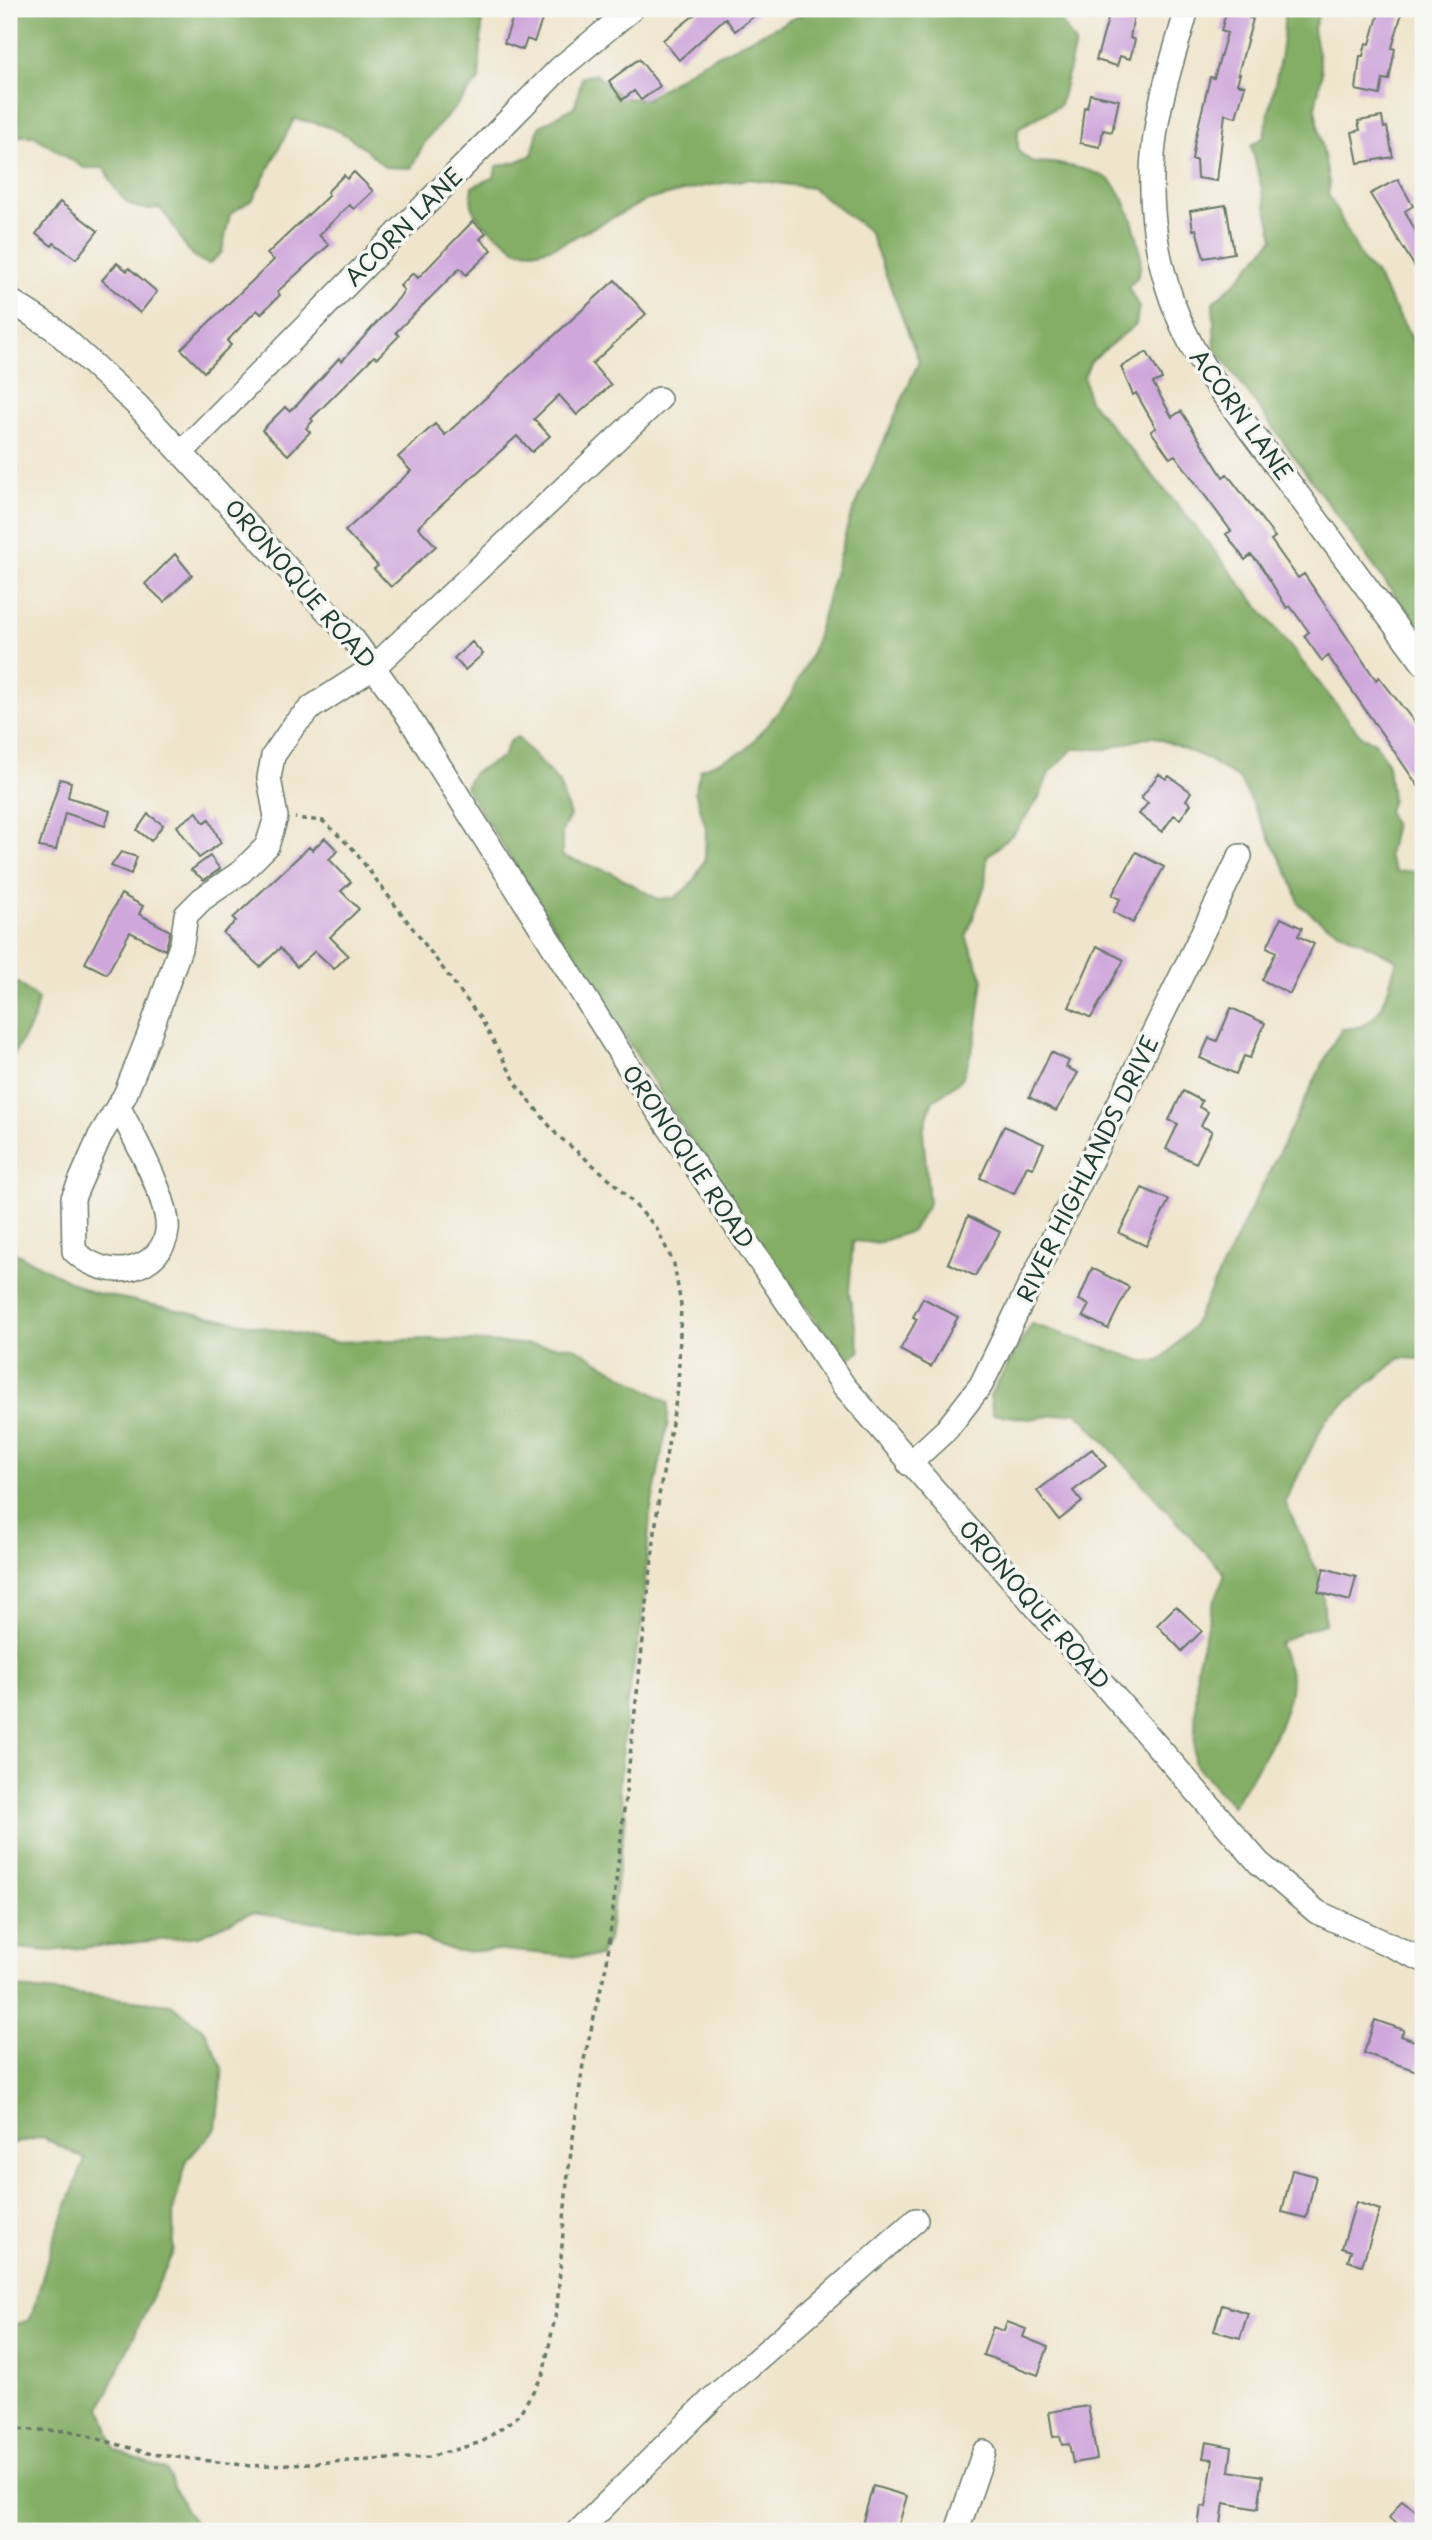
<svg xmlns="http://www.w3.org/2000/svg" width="1432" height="2540" font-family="'Playpen Sans',sans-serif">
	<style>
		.forest { fill: #84ae66; stroke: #52764d; stroke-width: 2 }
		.building { fill: #cfa7db }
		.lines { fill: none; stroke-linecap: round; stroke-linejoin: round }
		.minor-casing { stroke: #687869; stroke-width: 26 }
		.path { stroke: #687869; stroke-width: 3.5; stroke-dasharray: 5 5; stroke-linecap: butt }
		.minor { stroke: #fff; stroke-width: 23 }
		.labels { text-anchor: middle; stroke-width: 7; stroke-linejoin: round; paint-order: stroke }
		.street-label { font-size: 23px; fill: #1f3d34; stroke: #f6f6f2 }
	</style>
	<rect width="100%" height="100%" fill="#f6f6f2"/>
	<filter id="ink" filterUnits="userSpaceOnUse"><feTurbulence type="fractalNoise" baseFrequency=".0143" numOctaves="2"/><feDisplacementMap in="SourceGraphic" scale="14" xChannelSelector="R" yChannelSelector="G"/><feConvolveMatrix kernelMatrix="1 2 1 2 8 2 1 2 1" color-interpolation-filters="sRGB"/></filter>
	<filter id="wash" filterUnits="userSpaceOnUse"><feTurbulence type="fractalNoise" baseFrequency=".00686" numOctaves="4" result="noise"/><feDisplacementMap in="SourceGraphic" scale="28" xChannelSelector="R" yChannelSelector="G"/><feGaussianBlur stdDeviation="1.57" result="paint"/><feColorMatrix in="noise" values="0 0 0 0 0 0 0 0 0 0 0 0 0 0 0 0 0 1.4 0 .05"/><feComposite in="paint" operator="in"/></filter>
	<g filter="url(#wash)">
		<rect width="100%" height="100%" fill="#efe5cc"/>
		<path class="forest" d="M 9,9 L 474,9 L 482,23 L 479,80 L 426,140 L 411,168 L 385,167 C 353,137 338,125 294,119 L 253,199 L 230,214 L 222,252 L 209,264 C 180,255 179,224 159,208 C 126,214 118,194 104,168 L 84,168 L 34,136 L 19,136 L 9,129 Z
			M 813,9 L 1054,9 L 1075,44 L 1060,105 L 1018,128 L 1018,151 L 1033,163 C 1051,161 1098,169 1112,182 C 1127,196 1147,255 1138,275 C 1137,279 1131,284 1128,287 L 1139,307 L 1136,324 L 1091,361 L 1084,376 L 1088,399 L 1181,509 L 1362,737 L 1375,742 L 1388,764 L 1392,800 L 1388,811 L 1394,827 L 1388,856 L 1396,872 L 1423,870 L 1423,1359 L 1400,1358 L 1326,1419 L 1285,1502 L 1322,1582 L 1325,1624 L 1302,1631 L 1279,1644 C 1282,1654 1291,1669 1291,1680 C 1291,1718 1253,1776 1232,1806 L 1194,1763 L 1197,1666 L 1211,1610 L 1225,1574 L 1077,1412 L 1029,1419 L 993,1414 L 990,1395 L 1032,1324 L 1143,1361 L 1160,1361 L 1192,1328 L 1333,1043 L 1342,1029 C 1385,1029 1385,994 1397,960 L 1323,923 L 1300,905 L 1290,877 L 1240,780 L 1204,757 L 1152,736 L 1106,749 L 1073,749 L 1049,773 L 1040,796 L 1016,831 L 987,857 L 985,885 L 966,937 L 983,979 L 975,1041 L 962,1079 L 932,1102 L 923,1131 L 929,1203 L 912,1231 L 878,1243 L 853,1241 L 849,1293 L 860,1352 L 844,1361 L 723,1190 L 465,787 L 473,773 L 503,757 L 509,742 L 517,737 L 559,783 L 570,816 L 562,831 L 562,856 L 612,873 L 658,899 L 675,898 L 693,882 L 705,859 L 706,828 L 695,791 L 701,769 L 745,751 L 789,699 L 813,650 L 849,521 L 919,361 L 869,231 L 812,188 L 749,179 L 705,186 L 647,200 L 559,245 L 539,251 L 516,250 C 493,227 466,224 472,187 L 494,177 L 497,166 L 516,162 L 532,155 L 539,127 L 575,106 L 582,77 L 596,74 L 622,98 L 646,99 L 701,63 Z
			M 1284,9 L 1321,9 L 1313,30 L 1322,73 L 1315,108 L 1329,182 L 1328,194 L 1364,263 L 1375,273 L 1423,358 L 1423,628 L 1413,620 L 1215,348 L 1213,302 L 1236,282 L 1274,238 L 1251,145 L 1264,137 C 1271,95 1286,50 1284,9 Z
			M 9,976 L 38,999 L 33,1021 L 9,1063 Z
			M 9,1250 L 91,1292 L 335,1342 L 430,1339 L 574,1347 L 668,1402 L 668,1421 L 650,1514 L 642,1622 L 627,1702 L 619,1790 L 626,1815 L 608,1940 L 599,1956 L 579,1957 L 503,1950 L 457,1952 L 414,1935 L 251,1913 L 199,1936 L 50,1951 L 9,1947 Z
			M 9,1987 L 171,2004 L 205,2031 L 223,2068 L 216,2128 L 187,2160 L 173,2211 L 174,2250 L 101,2407 L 115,2450 L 166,2470 L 186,2511 L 201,2531 L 160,2531 L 152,2522 L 108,2524 L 91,2531 L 9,2531 L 9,2326 L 30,2320 L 53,2241 L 85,2159 L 42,2137 L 9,2145 Z"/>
		<g id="blocks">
			<path class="building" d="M 516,9 L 537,9 L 534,17 L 542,20 L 534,42 L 527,39 L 523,50 L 504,43 Z
				M 702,9 L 763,9 L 735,31 L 725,18 L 679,60 L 663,40 Z
				M 1111,9 L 1135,9 L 1130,38 L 1135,40 L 1130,59 L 1120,56 L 1117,66 L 1096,60 Z
				M 1227,9 L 1252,9 L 1249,18 L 1253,19 L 1238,74 L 1240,74 L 1237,84 L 1245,86 L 1236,117 L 1225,114 L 1217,181 L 1197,178 L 1196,160 L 1192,160 L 1195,140 L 1210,77 L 1214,78 L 1217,68 L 1227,33 L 1221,31 Z
				M 1380,9 L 1403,9 L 1392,48 L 1395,49 L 1389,80 L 1383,79 L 1380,95 L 1356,90 L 1360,56 L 1363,56 L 1366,43 L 1370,44 Z
				M 639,59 L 660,86 L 641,100 L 634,91 L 622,100 L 609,81 Z
				M 1090,94 L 1119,100 L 1112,132 L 1103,130 L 1100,147 L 1080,143 L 1084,107 L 1087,108 Z
				M 1382,117 L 1384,128 L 1387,127 L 1393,157 L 1358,163 L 1352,132 L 1360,130 L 1358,121 Z
				M 354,172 L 373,191 L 354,209 L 349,205 L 319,235 L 329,245 L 277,292 L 280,295 L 261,314 L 257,310 L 227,341 L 231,345 L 204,372 L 181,349 L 274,260 L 267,254 L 329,195 L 327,192 L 344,175 L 347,179 Z
				M 1398,179 L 1413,206 L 1405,211 L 1423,245 L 1423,280 L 1370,194 Z
				M 60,202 L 98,231 L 76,259 L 54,243 L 52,246 L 36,234 Z
				M 1226,205 L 1234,253 L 1204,258 L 1196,229 L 1193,230 L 1190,211 Z
				M 473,221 L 486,233 L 480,239 L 492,250 L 466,275 L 460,268 L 396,332 L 399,336 L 377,358 L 374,356 L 311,419 L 313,421 L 306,428 L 310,432 L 288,455 L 262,430 L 285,407 L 289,411 L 297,405 L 339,358 L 342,361 L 399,298 L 404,290 L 400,286 L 413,273 L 418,278 Z
				M 117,263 L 127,271 L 129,268 L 157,292 L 140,313 L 102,280 Z
				M 615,280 L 646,314 L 592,364 L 611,385 L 577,415 L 559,395 L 534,419 L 550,436 L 532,452 L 517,436 L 418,527 L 436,546 L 391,587 L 374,569 L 378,566 L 345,531 L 411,471 L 398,457 L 435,424 L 445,435 Z
				M 1147,352 L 1162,379 L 1153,383 L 1172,417 L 1181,411 L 1223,477 L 1227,474 L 1275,537 L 1271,540 L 1298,578 L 1304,574 L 1376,680 L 1379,677 L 1423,733 L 1423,793 L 1328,656 L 1322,661 L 1304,636 L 1309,632 L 1290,606 L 1287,608 L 1259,563 L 1251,555 L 1245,560 L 1226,534 L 1231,531 L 1175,455 L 1170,458 L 1151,431 L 1156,428 L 1136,393 L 1133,395 L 1121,367 Z
				M 175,554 L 192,575 L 164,602 L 145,584 Z
				M 472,642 L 483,654 L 465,670 L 454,658 Z
				M 1159,774 L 1166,779 L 1169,776 L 1191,792 L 1186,800 L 1191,804 L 1180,819 L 1174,815 L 1162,832 L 1139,814 L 1148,803 L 1141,798 Z
				M 60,779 L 71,782 L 68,797 L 110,811 L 105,826 L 65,813 L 56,850 L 39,847 Z
				M 197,812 L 204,823 L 209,819 L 221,843 L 199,858 L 177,826 Z
				M 148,814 L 163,825 L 151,841 L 137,830 Z
				M 325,838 L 338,851 L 329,859 L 351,882 L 341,891 L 359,909 L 330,937 L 348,955 L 334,969 L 315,951 L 297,967 L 280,948 L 260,967 L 223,933 L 236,921 L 233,918 L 309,847 L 312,850 Z
				M 121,852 L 137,857 L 131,874 L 111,866 Z
				M 1136,852 L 1164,867 L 1133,923 L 1113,912 L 1120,899 L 1112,895 Z
				M 210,856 L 220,869 L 204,880 L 191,870 Z
				M 121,894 L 143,906 L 139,914 L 170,931 L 168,940 L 165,950 L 130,932 L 107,974 L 85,963 Z
				M 1281,918 L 1302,928 L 1298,936 L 1314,944 L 1290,994 L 1262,980 L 1276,952 L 1267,947 Z
				M 1097,946 L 1124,960 L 1091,1018 L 1069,1007 Z
				M 1231,1008 L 1265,1023 L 1250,1058 L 1244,1056 L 1236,1074 L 1200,1058 L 1209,1038 L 1217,1041 Z
				M 1051,1052 L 1069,1061 L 1066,1067 L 1078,1073 L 1056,1111 L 1029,1097 Z
				M 1183,1091 L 1202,1101 L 1199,1107 L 1208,1112 L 1201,1126 L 1212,1131 L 1196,1163 L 1166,1149 L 1178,1124 L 1169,1120 Z
				M 1004,1126 L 1044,1144 L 1033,1168 L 1027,1166 L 1014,1194 L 980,1178 Z
				M 1142,1188 L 1169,1200 L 1146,1246 L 1119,1233 Z
				M 968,1216 L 1000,1232 L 975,1276 L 948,1263 Z
				M 1092,1268 L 1129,1287 L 1108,1329 L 1083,1316 L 1089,1305 L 1079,1300 Z
				M 923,1298 L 958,1317 L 931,1367 L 900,1350 L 917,1319 L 913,1317 Z
				M 1092,1449 L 1106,1466 L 1073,1491 L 1082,1502 L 1059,1520 L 1037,1491 Z
				M 1324,1568 L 1356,1577 L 1350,1601 L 1318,1592 Z
				M 1176,1606 L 1202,1631 L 1182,1651 L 1157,1625 Z
				M 1375,2020 L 1404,2030 L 1401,2036 L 1423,2044 L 1417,2071 L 1364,2053 Z
				M 1292,2170 L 1316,2176 L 1306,2218 L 1282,2212 Z
				M 1356,2202 L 1380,2210 L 1362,2265 L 1348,2261 L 1351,2251 L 1342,2248 Z
				M 1222,2305 L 1248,2313 L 1240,2338 L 1214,2331 Z
				M 1007,2322 L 1026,2329 L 1023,2337 L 1048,2347 L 1038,2375 L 983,2355 L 993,2327 L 1004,2331 Z
				M 1088,2406 L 1097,2459 L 1073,2463 L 1069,2444 L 1062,2445 L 1060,2436 L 1053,2437 L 1049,2412 Z
				M 1206,2442 L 1232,2447 L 1229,2471 L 1263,2476 L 1258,2509 L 1224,2503 L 1220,2531 L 1198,2528 L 1201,2506 L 1206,2507 L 1213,2459 L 1203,2458 Z
				M 873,2486 L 907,2496 L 897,2531 L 860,2531 Z
				M 1402,2500 L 1423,2516 L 1423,2531 L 1408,2531 L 1389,2518 Z"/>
		</g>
	</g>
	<g filter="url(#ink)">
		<use href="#blocks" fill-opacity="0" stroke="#687869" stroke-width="2"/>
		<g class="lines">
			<g class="minor-casing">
				<path id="minor" d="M 1187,9 C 1177,46 1163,85 1157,123 C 1142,211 1160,300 1209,375 L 1423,663
					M 9,300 L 53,328 L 137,405 L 353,639 L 403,708 L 637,1080 L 844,1386 L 1259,1863 L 1317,1912 L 1423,1960
					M 182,452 L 559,69 L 632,9
					M 118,1106 C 132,1133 171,1203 167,1231 C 165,1250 150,1263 133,1268 C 112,1274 90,1266 74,1251 L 73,1198 L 100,1136 L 125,1095 L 149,1035 L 182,943 L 186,915 L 202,899 L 241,872 L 267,846 L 276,817 L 269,778 L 273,756 L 295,724 L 312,707 L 374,667 L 659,399
					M 909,1464 L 947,1429 L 981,1385 L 1240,856
					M 579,2531 L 713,2398 L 916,2220
					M 957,2531 L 984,2452"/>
			</g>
			<path class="path" d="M 9,2429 L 70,2431 L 152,2454 L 251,2466 L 429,2457 L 482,2442 L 518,2416 L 543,2375 L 557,2308 L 567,2182 L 583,2064 L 607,1962 L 659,1496 L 678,1389 L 681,1305 L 674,1264 L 656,1227 L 611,1180 L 557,1135 L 519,1088 L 481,1019 L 353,849 L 323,821 L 295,818"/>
			<use href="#minor" class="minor"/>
		</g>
	</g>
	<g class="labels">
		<g class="street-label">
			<text transform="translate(404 227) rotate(-45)" y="8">ACORN LANE</text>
			<text transform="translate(1241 415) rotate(54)" y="8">ACORN LANE</text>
			<text transform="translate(300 584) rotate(49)" y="8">ORONOQUE ROAD</text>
			<text transform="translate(688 1157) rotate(56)" y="8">ORONOQUE ROAD</text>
			<text transform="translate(1088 1169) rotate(-64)" y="8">RIVER HIGHLANDS DRIVE</text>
			<text transform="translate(1034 1605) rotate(49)" y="8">ORONOQUE ROAD</text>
		</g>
	</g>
	<rect width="1432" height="2540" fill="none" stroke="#f6f6f2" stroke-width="35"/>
</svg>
